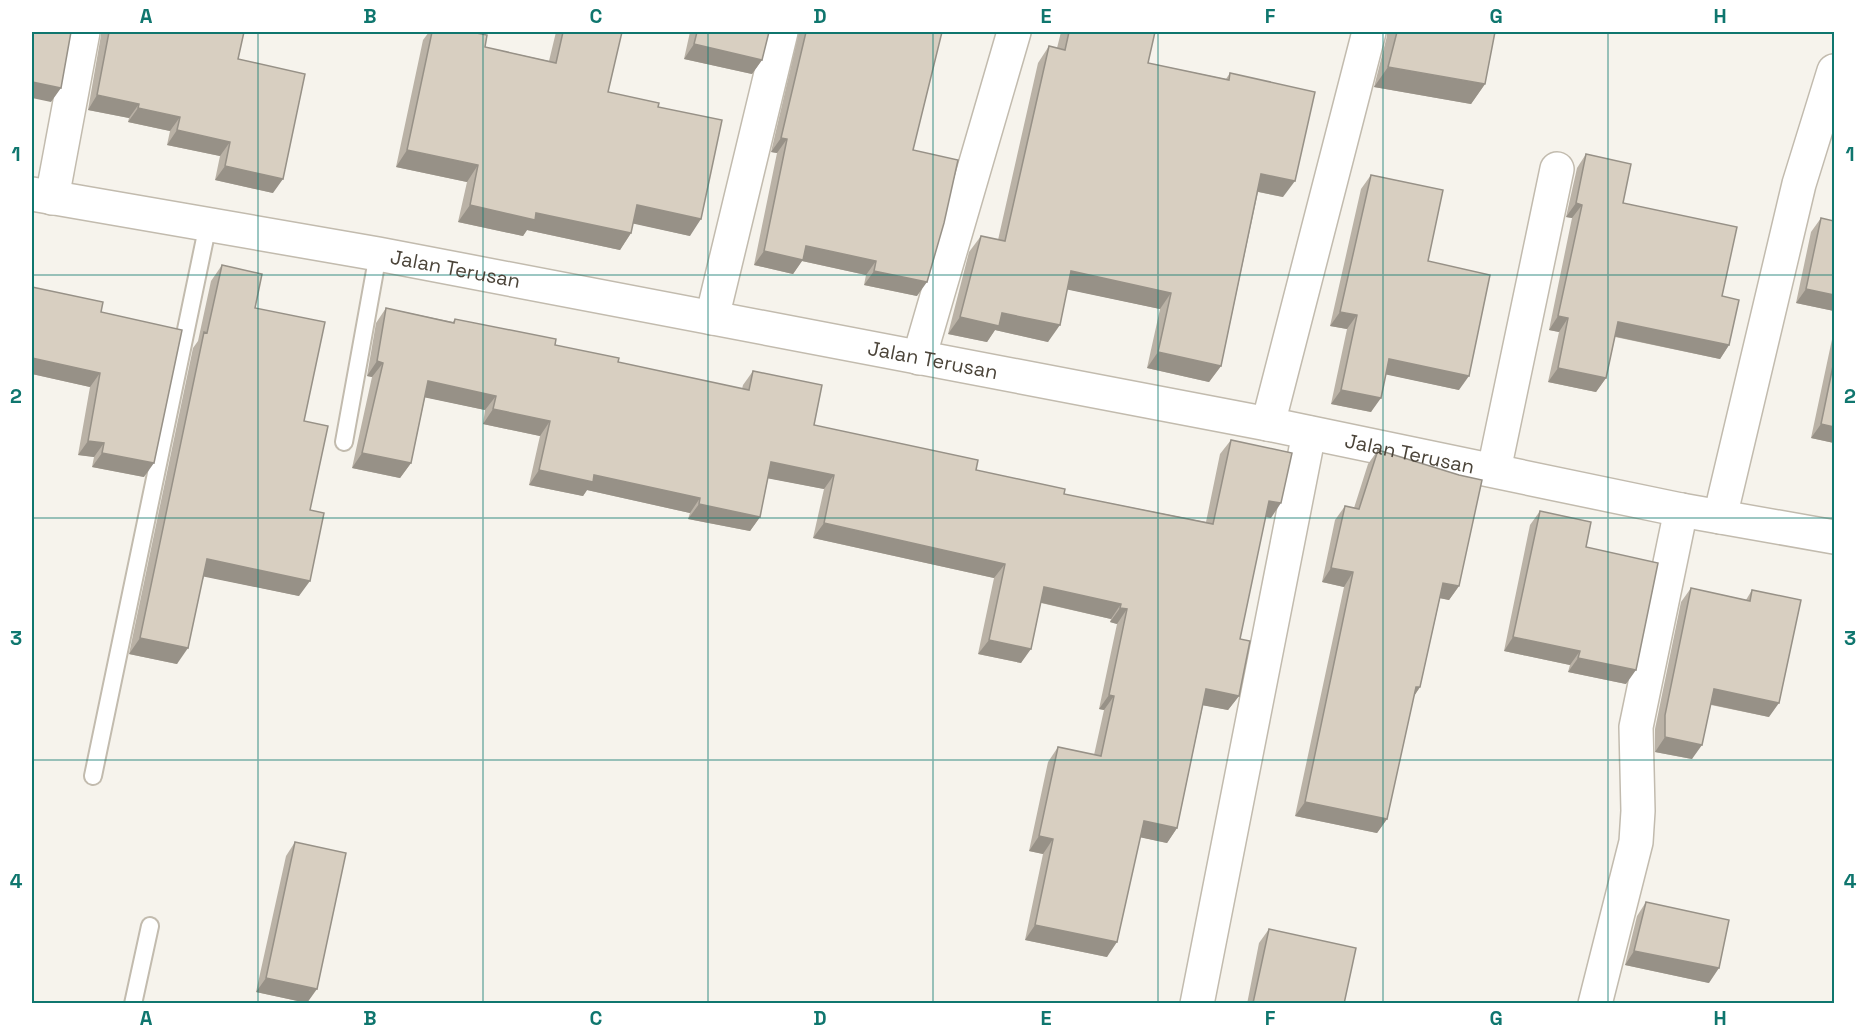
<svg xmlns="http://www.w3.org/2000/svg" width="1866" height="1035" font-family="'Space Grotesk',sans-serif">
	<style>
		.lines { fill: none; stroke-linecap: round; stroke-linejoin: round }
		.lane-casing { stroke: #c2bbae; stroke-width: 20 }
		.street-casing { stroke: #c2bbae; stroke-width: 36 }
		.lane { stroke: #fff; stroke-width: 16 }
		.street { stroke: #fff; stroke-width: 33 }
		.wall { fill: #bab2a6 }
		.shaded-wall { fill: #979187 }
		.building { fill: #d8cfc1; stroke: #979187; stroke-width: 1.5 }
		.grid { fill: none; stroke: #0f766e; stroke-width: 1.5; stroke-opacity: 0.55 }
		.labels { text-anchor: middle; stroke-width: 5; stroke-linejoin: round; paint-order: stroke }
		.street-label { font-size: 20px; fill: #4b4439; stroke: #fff }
		.neatline { fill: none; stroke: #0f766e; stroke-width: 2 }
		.grid-label { font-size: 20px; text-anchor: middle; font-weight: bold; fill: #0f766e }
	</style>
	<rect width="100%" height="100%" fill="#f6f3ec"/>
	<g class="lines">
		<g class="lane-casing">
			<path id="lane" d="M 344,442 L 378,254
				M 93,776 L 208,224
				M 133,1004 L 150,926"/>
		</g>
		<g class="street-casing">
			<g id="street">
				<path id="s1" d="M 32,194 L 378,254 L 1268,424 L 1681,510 L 1834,537"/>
				<path d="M 52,198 L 83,32"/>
				<path d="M 712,318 L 781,32"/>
				<path d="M 919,358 L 1014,32"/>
				<path d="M 1268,424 L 1369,32"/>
				<path d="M 1494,470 L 1557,169"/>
				<path d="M 1720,517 L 1799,184 L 1834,71"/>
				<path d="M 1197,1004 L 1309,433"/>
				<path d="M 1595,1004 L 1636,842 L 1638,811 L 1636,727 L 1681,510"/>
			</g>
		</g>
		<use href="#lane" class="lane"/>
		<use href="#street" class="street"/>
	</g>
	<path class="wall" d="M 101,32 L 244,32 L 238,59 L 273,193 L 215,180 L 220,156 L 167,145 L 170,131 L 128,122 L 129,118 L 88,110 L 101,35 Z
		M 429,32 L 471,32 L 485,47 L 549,61 L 556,32 L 622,32 L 608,92 L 658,107 L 690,236 L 633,223 L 631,233 L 620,250 L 527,230 L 523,236 L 458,222 L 467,182 L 396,167 L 423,40 Z
		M 690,32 L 769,32 L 762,60 L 752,74 L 684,59 Z
		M 799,32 L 942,32 L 913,150 L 917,296 L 864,285 L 866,275 L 802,261 L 793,274 L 754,265 L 777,153 L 771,152 Z
		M 1061,32 L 1155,32 L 1148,63 L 1226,79 L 1230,73 L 1283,197 L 1258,192 L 1221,366 L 1209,382 L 1147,368 L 1160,309 L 1067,289 L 1048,342 L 995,330 L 987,342 L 948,334 L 969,252 L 981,236 L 998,240 L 1038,63 L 1049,46 L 1057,48 Z
		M 1387,32 L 1495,32 L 1485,84 L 1471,104 L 1374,87 L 1387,36 Z
		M 1586,154 L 1623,203 L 1722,296 L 1729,345 L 1720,359 L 1615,337 L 1606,378 L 1596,392 L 1548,382 L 1559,332 L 1549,330 L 1572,218 L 1566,217 L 1577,168 Z
		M 1371,175 L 1428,261 L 1459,390 L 1386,374 L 1371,412 L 1331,404 L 1347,329 L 1330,326 L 1361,189 Z
		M 1821,218 L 1834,221 L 1834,311 L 1796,303 L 1811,232 Z
		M 222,265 L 255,308 L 304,421 L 310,510 L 299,596 L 204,576 L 177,664 L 129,654 L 193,348 L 198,341 L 211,281 Z
		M 32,287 L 101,312 L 144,477 L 92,467 L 94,457 L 78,455 L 90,387 L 32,374 Z
		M 386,308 L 453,322 L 455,319 L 618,362 L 742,389 L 743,385 L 753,371 L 814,425 L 1064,494 L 1206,522 L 1220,454 L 1231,440 L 1271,518 L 1265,517 L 1240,639 L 1239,696 L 1228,710 L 1203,705 L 1177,828 L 1167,843 L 1140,837 L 1107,957 L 1025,940 L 1043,854 L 1029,851 L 1048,762 L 1058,747 L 1094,755 L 1104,710 L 1099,709 L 1117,624 L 1110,622 L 1111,619 L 1041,603 L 1021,663 L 978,654 L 994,578 L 813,538 L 824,489 L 768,478 L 760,517 L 750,531 L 688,519 L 690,513 L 587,490 L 583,496 L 529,485 L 540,436 L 483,424 L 485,410 L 425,397 L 411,463 L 400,478 L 352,468 L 372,377 L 367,376 L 376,323 Z
		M 1834,330 L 1834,443 L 1811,438 Z
		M 1378,450 L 1459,586 L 1449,600 L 1440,598 L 1420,687 L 1414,696 L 1387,819 L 1377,833 L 1295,816 L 1344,587 L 1322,582 L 1335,520 L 1345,506 L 1354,508 L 1368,464 Z
		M 1540,511 L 1586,547 L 1626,684 L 1568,672 L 1570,665 L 1504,651 L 1530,525 Z
		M 1691,588 L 1746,600 L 1752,590 L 1769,717 L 1711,705 L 1692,759 L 1655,752 L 1655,729 L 1681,602 Z
		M 295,842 L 307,1003 L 256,992 L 286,856 Z
		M 1646,902 L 1709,983 L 1625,965 L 1637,916 Z
		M 1269,929 L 1344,1004 L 1247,1004 L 1259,943 Z"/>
	<path class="shaded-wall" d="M 694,44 L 762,60 L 752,74 L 684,59 Z
		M 1388,67 L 1485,84 L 1471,104 L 1374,87 Z
		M 32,82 L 61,88 L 51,102 L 32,98 Z
		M 97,95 L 139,104 L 129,118 L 88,110 Z
		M 138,108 L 180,117 L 170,131 L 128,122 Z
		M 177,130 L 230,142 L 220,156 L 167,145 Z
		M 781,138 L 787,139 L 777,153 L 771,152 Z
		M 407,150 L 478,165 L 467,182 L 396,167 Z
		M 225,166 L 283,179 L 273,193 L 215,180 Z
		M 1261,174 L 1295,181 L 1283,197 L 1250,190 Z
		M 1576,203 L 1582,205 L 1572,218 L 1566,217 Z
		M 470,205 L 536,213 L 631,233 L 620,250 L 527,230 L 523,236 L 458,222 Z
		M 637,205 L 701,219 L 690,236 L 626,222 Z
		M 806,246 L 876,261 L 866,275 L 802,261 L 793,274 L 754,265 L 764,251 Z
		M 874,271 L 927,282 L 917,296 L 864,285 Z
		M 1071,271 L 1171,293 L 1160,309 L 1060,288 Z
		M 1806,289 L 1834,295 L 1834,311 L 1796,303 Z
		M 1340,312 L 1357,315 L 1347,329 L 1330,326 Z
		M 1002,313 L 1060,325 L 1048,342 L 995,330 L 987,342 L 948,334 L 960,317 Z
		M 1558,316 L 1568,318 L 1559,332 L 1549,330 Z
		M 1618,322 L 1729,345 L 1720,359 L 1608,335 Z
		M 1158,352 L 1221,366 L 1209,382 L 1147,368 Z
		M 32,358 L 100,373 L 90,387 L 32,374 Z
		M 1389,359 L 1469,376 L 1459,390 L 1379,373 Z
		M 377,361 L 383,363 L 372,377 L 367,376 Z
		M 1558,368 L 1606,378 L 1596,392 L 1548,382 Z
		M 428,381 L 496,396 L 485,410 L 418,396 Z
		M 1341,390 L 1381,398 L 1371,412 L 1331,404 Z
		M 493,409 L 550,421 L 540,436 L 483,424 Z
		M 1821,424 L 1834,427 L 1834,443 L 1811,438 Z
		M 88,441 L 104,443 L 94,457 L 78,455 Z
		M 102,453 L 154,463 L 144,477 L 92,467 Z
		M 362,453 L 411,463 L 400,478 L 352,468 Z
		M 771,462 L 834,475 L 824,489 L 761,477 Z
		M 539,470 L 594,475 L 700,498 L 690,513 L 587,490 L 583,496 L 529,485 Z
		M 1269,501 L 1281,503 L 1271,518 L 1259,515 Z
		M 699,504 L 760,517 L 750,531 L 688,519 Z
		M 824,523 L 1005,564 L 994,578 L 813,538 Z
		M 207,559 L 310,581 L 299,596 L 196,575 Z
		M 1331,568 L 1353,572 L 1344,587 L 1322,582 Z
		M 1443,583 L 1459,586 L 1449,600 L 1434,597 Z
		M 1044,587 L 1121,604 L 1111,619 L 1034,601 Z
		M 1120,608 L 1127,609 L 1117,624 L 1110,622 Z
		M 1513,637 L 1580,651 L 1570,665 L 1504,651 Z
		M 140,638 L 188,648 L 177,664 L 129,654 Z
		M 989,640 L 1031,649 L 1021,663 L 978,654 Z
		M 1578,658 L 1636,670 L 1626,684 L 1568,672 Z
		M 1416,687 L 1420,687 L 1410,702 Z
		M 1206,689 L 1239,696 L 1228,710 L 1196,704 Z
		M 1714,689 L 1779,703 L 1769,717 L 1704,703 Z
		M 1109,695 L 1114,696 L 1104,710 L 1099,709 Z
		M 1665,737 L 1702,745 L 1692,759 L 1655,752 Z
		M 1305,802 L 1387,819 L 1377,833 L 1295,816 Z
		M 1144,821 L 1177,828 L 1167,843 L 1134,836 Z
		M 1039,836 L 1053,839 L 1043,854 L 1029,851 Z
		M 1035,925 L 1117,942 L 1107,957 L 1025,940 Z
		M 1634,951 L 1719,968 L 1709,983 L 1625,965 Z
		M 266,978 L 317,989 L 307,1003 L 256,992 Z"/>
	<path class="building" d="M 32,32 L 71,32 L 61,88 L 32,82 L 32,86 Z
		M 109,32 L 244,32 L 238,59 L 305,74 L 283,179 L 225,166 L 230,142 L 177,130 L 180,117 L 138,108 L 139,104 L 97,95 Z
		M 432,32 L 471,32 L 487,35 L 485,47 L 556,63 L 563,32 L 622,32 L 608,92 L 659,103 L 658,107 L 722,120 L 701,219 L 637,205 L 631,233 L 536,213 L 535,220 L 470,205 L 478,165 L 407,150 Z
		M 697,32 L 769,32 L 762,60 L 694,44 Z
		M 806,32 L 942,32 L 913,150 L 958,160 L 944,223 L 927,282 L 874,271 L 876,261 L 806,246 L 803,260 L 764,251 L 787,139 L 781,138 Z
		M 1069,32 L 1155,32 L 1148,63 L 1229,80 L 1230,73 L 1315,92 L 1295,181 L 1261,174 L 1221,366 L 1158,352 L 1171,293 L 1071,271 L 1060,325 L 1002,313 L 999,326 L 960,317 L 981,236 L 1005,241 L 1049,46 L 1065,50 Z
		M 1397,32 L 1495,32 L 1485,84 L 1388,67 Z
		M 1586,154 L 1631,164 L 1623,203 L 1737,227 L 1722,296 L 1739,300 L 1729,345 L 1618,322 L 1606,378 L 1558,368 L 1568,318 L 1558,316 L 1582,205 L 1576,203 Z
		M 1371,175 L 1443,190 L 1428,261 L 1490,275 L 1469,376 L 1389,359 L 1381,398 L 1341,390 L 1357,315 L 1340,312 Z
		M 1821,218 L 1834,221 L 1834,295 L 1806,289 Z
		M 222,265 L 262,274 L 255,308 L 325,322 L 304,421 L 328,426 L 310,510 L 324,513 L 310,581 L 207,559 L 188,648 L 140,638 L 204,332 L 207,333 Z
		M 32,287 L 103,302 L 101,312 L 182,330 L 154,463 L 102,453 L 104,443 L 88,441 L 100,373 L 32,358 Z
		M 386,308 L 454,323 L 455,319 L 556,339 L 555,345 L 619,358 L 618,362 L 749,390 L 753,371 L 822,385 L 814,425 L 978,460 L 976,470 L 1065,489 L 1064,494 L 1213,524 L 1231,440 L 1292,453 L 1281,503 L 1269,501 L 1240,639 L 1250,641 L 1239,696 L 1206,689 L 1177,828 L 1144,821 L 1117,942 L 1035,925 L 1053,839 L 1039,836 L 1058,747 L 1101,756 L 1114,696 L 1109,695 L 1127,609 L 1120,608 L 1121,604 L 1044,587 L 1031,649 L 989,640 L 1005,564 L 824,523 L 834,475 L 771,462 L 760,517 L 699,504 L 700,498 L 594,475 L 593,482 L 539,470 L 550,421 L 493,409 L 496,396 L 428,381 L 411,463 L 362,453 L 383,363 L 377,361 Z
		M 1834,361 L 1834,427 L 1821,424 Z
		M 1378,450 L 1459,475 L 1482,480 L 1459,586 L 1443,583 L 1420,687 L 1416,687 L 1387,819 L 1305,802 L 1353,572 L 1331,568 L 1345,506 L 1359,509 Z
		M 1540,511 L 1591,522 L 1586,547 L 1658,563 L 1636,670 L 1578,658 L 1580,651 L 1513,637 Z
		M 1691,588 L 1750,601 L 1752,590 L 1801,600 L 1779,703 L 1714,689 L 1702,745 L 1665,737 L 1665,715 Z
		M 295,842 L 346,853 L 317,989 L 266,978 Z
		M 1646,902 L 1729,920 L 1719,968 L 1634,951 Z
		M 1269,929 L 1356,948 L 1344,1004 L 1253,1003 Z"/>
	<path class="grid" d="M 258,32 L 258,1004M 483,32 L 483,1004M 708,32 L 708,1004M 933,32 L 933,1004M 1158,32 L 1158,1004M 1383,32 L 1383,1004M 1608,32 L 1608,1004M 32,275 L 1834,275M 32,518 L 1834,518M 32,760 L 1834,760"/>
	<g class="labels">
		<g class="street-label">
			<text dy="7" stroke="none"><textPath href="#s1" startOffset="430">Jalan Terusan</textPath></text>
			<text dy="7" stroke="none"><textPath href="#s1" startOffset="916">Jalan Terusan</textPath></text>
			<text dy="7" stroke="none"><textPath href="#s1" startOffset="1402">Jalan Terusan</textPath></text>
		</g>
	</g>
	<rect width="1866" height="1035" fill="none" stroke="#ffffff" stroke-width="66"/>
	<rect x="33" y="33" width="1800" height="969" class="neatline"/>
	<g class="grid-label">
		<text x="146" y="23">A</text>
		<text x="370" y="23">B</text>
		<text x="596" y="23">C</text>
		<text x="820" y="23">D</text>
		<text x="1046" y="23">E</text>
		<text x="1270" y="23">F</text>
		<text x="1496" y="23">G</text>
		<text x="1720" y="23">H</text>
		<text x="16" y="161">1</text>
		<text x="1850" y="161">1</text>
		<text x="16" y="403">2</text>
		<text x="1850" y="403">2</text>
		<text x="16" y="645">3</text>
		<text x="1850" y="645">3</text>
		<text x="16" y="888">4</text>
		<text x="1850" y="888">4</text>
		<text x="146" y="1025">A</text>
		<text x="370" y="1025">B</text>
		<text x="596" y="1025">C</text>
		<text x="820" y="1025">D</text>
		<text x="1046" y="1025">E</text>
		<text x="1270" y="1025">F</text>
		<text x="1496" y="1025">G</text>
		<text x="1720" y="1025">H</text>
	</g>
</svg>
